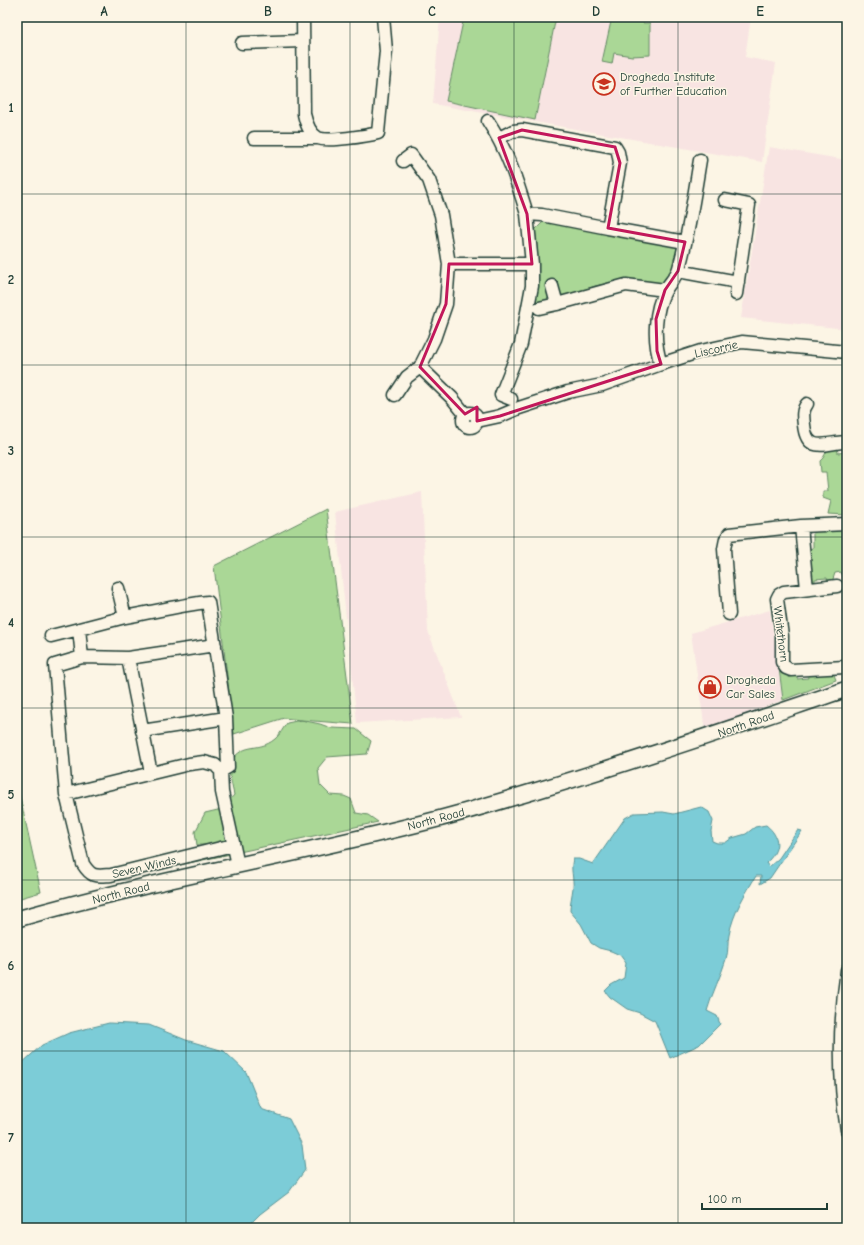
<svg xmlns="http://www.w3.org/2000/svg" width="864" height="1245" font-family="'Comic Neue',sans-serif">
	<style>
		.built { fill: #f8e4e2 }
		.green { fill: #aad796; stroke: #648a65 }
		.water { fill: #7cccd7; stroke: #579396 }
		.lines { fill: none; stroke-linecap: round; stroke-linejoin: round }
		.minor-casing { stroke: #1f3d34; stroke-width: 15 }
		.major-casing { stroke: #1f3d34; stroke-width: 18 }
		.minor { stroke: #fcf5e5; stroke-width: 12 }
		.major { stroke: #fcf5e5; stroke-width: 15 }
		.marked { fill: none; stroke: #c2185b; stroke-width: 3; stroke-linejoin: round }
		.grid { fill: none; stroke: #1f3d34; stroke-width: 1; stroke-opacity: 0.55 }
		.labels { text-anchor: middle; stroke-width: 3; stroke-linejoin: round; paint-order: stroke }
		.poi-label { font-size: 12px; fill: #1f3d34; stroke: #fcf5e5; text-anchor: start }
		.street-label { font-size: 12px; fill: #1f3d34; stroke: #fcf5e5 }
		.neatline { fill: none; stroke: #1f3d34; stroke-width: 1.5 }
		.grid-label { font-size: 13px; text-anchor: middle; font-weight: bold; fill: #1f3d34 }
	</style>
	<rect width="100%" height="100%" fill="#fcf5e5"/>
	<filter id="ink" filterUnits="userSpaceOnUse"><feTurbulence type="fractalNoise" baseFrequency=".025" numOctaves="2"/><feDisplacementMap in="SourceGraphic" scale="8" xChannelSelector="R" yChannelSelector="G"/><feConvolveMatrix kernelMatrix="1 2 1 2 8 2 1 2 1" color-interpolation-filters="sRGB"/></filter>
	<g filter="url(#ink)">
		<path class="built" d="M 440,17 L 751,17 L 745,57 L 776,63 L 762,162 L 433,104 Z
			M 769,147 L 847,160 L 847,329 L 741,318 Z
			M 422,492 L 428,631 L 461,717 L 357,723 L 335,512 Z
			M 770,610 L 783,700 L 705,730 L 691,633 Z"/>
		<path class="green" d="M 464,17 L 556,17 L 535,120 L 446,101 Z
			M 612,17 L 643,17 L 643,23 L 650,23 L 650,55 L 632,56 L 614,53 L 612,64 L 602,62 Z
			M 544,221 L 675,244 L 678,250 L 676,263 L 664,283 L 658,285 L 619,281 L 595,286 L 567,297 L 549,295 L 549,300 L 536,304 C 538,279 539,255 535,230 Z
			M 837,447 L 838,453 L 847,452 L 847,515 L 828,514 L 831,501 L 823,498 L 823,491 L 828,491 L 826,472 L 821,472 L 820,461 L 823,458 L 828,449 Z
			M 326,509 L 353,724 L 301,720 L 320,724 L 331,728 L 356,729 L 371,741 L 367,754 L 327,757 L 318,768 L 320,785 L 330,795 L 344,796 L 351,799 L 356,813 L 368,815 L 378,822 L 152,871 L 171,857 L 212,845 L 197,845 L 195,832 L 205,813 L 222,809 L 234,795 L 228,767 C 242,739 257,754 275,739 C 280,735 283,728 287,723 L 301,720 L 284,718 L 234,734 L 214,566 Z
			M 847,530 L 847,582 L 845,581 L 841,572 L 835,573 L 832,582 L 828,584 L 827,578 L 815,579 L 815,585 L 811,584 L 807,549 L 813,548 L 813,531 Z
			M 779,668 L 797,673 L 797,679 L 808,678 L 807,672 L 833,672 L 836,680 L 783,700 Z
			M 17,783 L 41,892 L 17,899 Z"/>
		<path class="water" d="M 701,807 L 709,812 L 713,821 L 711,831 L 712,841 L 717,843 L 725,843 L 732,838 L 746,834 L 755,827 L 766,825 C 781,837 780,850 766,863 L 769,867 L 779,858 L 798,830 L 802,831 L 770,878 L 760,884 L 761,876 L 756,876 C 745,894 733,913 729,935 C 727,943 729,950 726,959 C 721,976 712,993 707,1011 L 717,1016 L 720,1024 L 699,1045 L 670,1058 L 655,1021 L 640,1013 L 627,1009 L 610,997 L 605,991 L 611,985 L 624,978 L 626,963 L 620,955 L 611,951 L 599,948 L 591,943 L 581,924 L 570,911 C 570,903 572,896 573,888 C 574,878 570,869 573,859 L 579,859 L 593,864 L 625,818 L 634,813 L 663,812 L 674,814 Z
			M 109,1023 L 149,1025 L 186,1040 L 224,1051 L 246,1072 L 261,1109 L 289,1119 L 302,1145 L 305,1170 L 289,1192 L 260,1214 L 246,1228 L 17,1228 L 17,1093 L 20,1065 L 42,1045 L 69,1033 Z"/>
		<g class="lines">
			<g class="minor-casing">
				<path id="minor" d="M 303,17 L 304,114 C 306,123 309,133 318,138 C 327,142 367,136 378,133 L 386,51 L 383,17
					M 242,43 L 303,41
					M 488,121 C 507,150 517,181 527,214 L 542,215 L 608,228
					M 254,138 L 318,138
					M 499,138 L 513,131 L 522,130 L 615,147 L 618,152 L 620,163 L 608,228 L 685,242
					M 700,160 C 694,196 689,233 679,268 C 677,276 670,282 666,289 C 654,310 653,341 661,364 L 701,351 L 742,342 L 847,352
					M 403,161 L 411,155 L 429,180 L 441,215 L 449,264 L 532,264 L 527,214
					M 725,200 L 749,205 L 736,294
					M 678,271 L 738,282
					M 552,286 L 557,304
					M 539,308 L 557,304 L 626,285 L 665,290
					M 420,367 L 452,398 L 465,414
					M 395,395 L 407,377 L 420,367 L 434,339 L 446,304 L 449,264
					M 511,399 L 501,395 L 521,344 L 532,286 L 532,264
					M 807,404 C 802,410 803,417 804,425 C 807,455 826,442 847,442
					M463 420a7 7 0 1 1 14 0a7 7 0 1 1-14 0Z
					M 477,421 L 500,416 L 519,408 L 568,392 L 602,385 L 661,364
					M 801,526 L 807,589
					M 837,586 L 784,592 L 779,595 L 777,599 L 782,636 L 782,662 L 786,668 L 791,670 L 845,667
					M 118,588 L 125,617 C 153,612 180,605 208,602 L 226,718
					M 729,614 L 724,549 L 726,539 L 729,534 L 801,526 L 847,524
					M 79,629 L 125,617
					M 51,636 L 79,629 L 82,657
					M 128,658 L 215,645
					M 142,731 L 226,718 L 228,767 L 221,771
					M 151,773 L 128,658 L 82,657 L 55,665 L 66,794 L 83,864 C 92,878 96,876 111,875 L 233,845
					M 66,794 L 189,764 L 204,762 L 215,765 L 221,771 L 222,792 L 238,865
					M 847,970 C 839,1024 838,1075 847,1130"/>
			</g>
			<g class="major-casing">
				<path id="major" d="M 17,919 C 156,879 299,855 438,819 C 473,810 508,799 542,789 C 645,758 746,723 847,689"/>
			</g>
			<use href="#minor" class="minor"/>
			<use href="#major" class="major"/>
		</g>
	</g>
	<path class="marked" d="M 522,130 L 615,147 L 620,163 L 608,228 L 685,242 L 678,271 L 665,290 L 656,319 L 657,351 L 661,364 L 500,416 L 477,421 L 477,407 L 465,414 L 420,367 L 446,304 L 449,264 L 532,264 L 527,214 L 499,138 Z"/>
	<path class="grid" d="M 186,17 L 186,1228M 350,17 L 350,1228M 514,17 L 514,1228M 678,17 L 678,1228M 17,194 L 847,194M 17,365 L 847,365M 17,537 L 847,537M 17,708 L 847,708M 17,880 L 847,880M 17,1051 L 847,1051"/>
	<defs>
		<g id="university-ring" transform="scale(1.15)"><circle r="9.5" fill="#fcf5e5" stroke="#c8321e" stroke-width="1.5"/><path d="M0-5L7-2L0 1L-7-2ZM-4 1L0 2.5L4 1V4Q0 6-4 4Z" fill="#c8321e"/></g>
		<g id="shop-ring" transform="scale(1.15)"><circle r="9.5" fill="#fcf5e5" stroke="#c8321e" stroke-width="1.5"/><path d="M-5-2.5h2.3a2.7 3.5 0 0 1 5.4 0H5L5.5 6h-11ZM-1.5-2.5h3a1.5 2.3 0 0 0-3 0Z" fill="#c8321e"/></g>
	</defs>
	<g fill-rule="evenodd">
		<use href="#university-ring" x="604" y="84"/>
		<use href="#shop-ring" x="710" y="687"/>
	</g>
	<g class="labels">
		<g class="poi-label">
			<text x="620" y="81">Drogheda Institute<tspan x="620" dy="14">of Further Education</tspan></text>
			<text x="726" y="684">Drogheda<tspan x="726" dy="14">Car Sales</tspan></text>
		</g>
		<g class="street-label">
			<text transform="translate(716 349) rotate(-13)" y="4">Liscorrie</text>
			<text transform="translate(781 634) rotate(83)" y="4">Whitethorn</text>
			<text transform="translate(746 724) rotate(-19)" y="4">North Road</text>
			<text transform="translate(436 819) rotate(-15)" y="4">North Road</text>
			<text transform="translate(144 867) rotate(-13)" y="4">Seven Winds</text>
			<text transform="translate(121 893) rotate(-14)" y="4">North Road</text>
		</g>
	</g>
	<rect width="864" height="1245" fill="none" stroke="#fcf5e5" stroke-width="44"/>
	<path d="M702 1203v6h125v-6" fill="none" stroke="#1f3d34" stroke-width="2"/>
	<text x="708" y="1203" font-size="12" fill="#1f3d34" stroke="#fcf5e5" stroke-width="3" paint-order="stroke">100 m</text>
	<rect x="22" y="22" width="820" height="1201" class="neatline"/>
	<g class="grid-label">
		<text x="104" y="16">A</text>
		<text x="268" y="16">B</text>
		<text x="432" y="16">C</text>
		<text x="596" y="16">D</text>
		<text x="760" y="16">E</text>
		<text x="11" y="112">1</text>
		<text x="11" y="284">2</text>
		<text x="11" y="455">3</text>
		<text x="11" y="627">4</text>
		<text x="11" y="799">5</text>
		<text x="11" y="970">6</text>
		<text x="11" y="1142">7</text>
	</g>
</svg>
